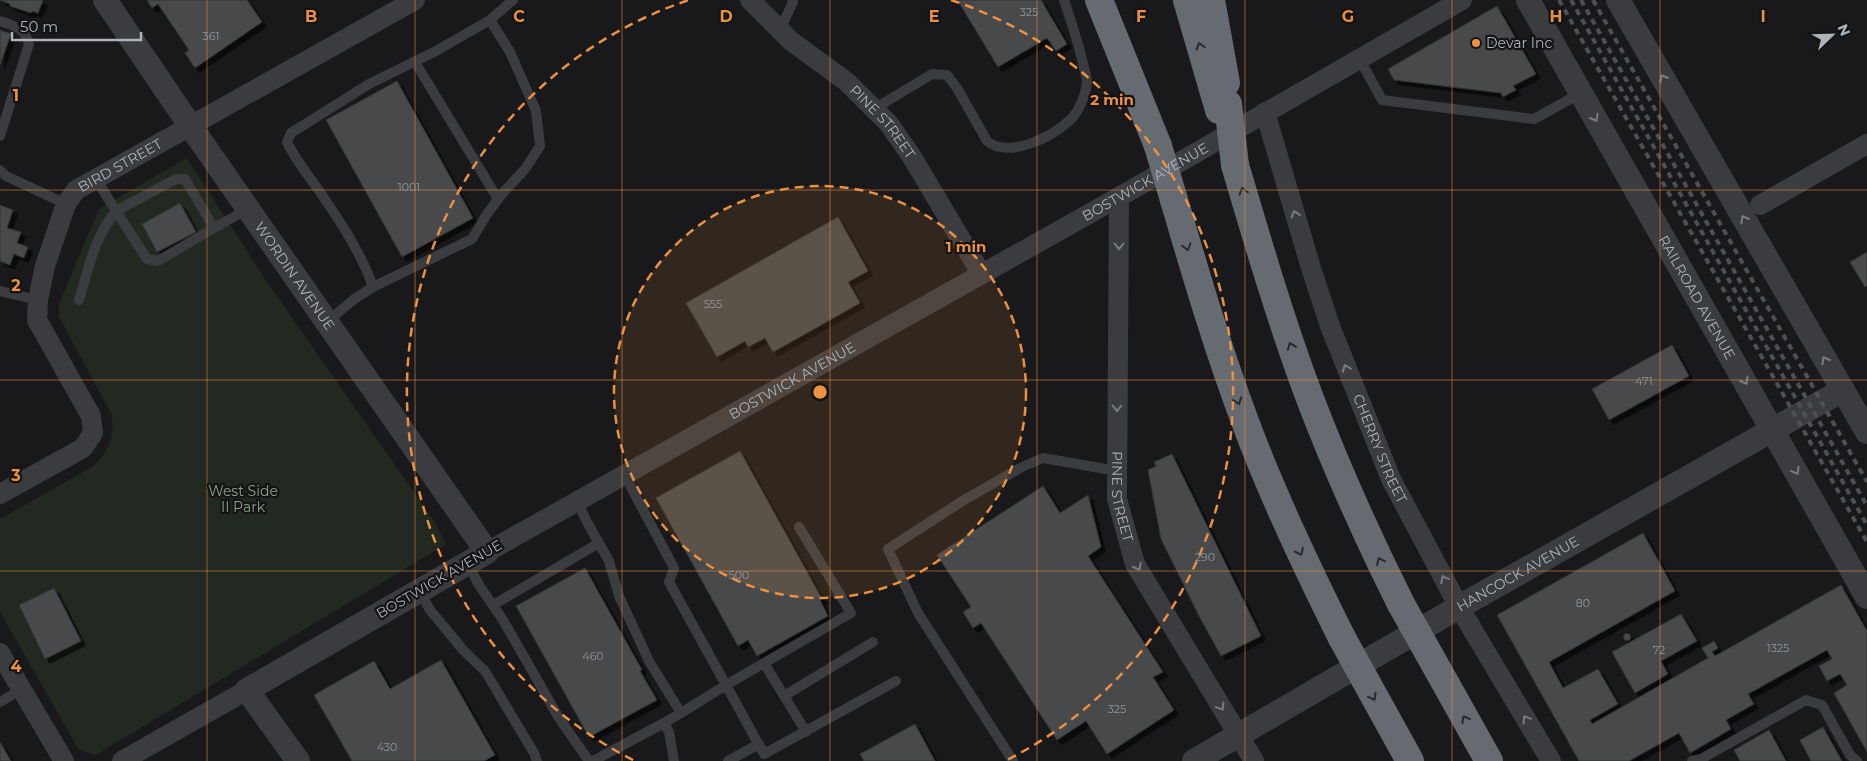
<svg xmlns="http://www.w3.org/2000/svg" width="1867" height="761" font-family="Montserrat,sans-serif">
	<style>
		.green { fill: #212921 }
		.building { fill: #46484b; stroke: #333437; filter: url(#shadow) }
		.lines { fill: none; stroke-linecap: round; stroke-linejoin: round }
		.service { stroke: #3a3c40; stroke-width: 10 }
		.minor { stroke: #3a3c40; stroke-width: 20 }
		.tertiary { stroke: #3a3c40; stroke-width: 24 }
		.motorway { stroke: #666b71; stroke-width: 28 }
		.rail { stroke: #4d5155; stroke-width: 4; stroke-dasharray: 6 5; stroke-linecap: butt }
		.motorway-bridge { stroke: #666b71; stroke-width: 28 }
		.oneway { stroke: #282a2d }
		.oneway2 { stroke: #797d83 }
		.grid { fill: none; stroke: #eb9141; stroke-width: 1; stroke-opacity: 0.55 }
		.ring { fill: none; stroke: #eb9141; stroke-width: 2.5; stroke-dasharray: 9 6 }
		.poi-dot { fill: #eb9141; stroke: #141416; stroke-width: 2 }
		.labels { text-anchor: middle; stroke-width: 4.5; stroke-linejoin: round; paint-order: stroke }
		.number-label { font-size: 11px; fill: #92989e }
		.poi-label { font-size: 14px; fill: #acb3ba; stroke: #141416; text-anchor: start }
		.street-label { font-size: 14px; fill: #acb3ba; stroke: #141416 }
		.park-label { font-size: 14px; fill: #88a484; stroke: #141416 }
		.grid-label { font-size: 16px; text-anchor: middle; font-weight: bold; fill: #eb9141; stroke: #141416; stroke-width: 4.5; stroke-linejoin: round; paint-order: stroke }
		.centre { fill: #eb9141; stroke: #141416; stroke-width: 2.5 }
		.ring-label { font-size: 15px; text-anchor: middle; font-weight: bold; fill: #eb9141; stroke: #141416; stroke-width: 4.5; stroke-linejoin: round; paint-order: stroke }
	</style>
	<defs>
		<filter id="shadow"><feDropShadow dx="4.5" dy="4.5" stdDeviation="0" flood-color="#0009"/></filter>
	</defs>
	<rect width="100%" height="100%" fill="#19191b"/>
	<path class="green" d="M 187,158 L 263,276 L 434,521 L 446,544 L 96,755 L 79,750 L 0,612 L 0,519 L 92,467 C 109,452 116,436 111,413 L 59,317 L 59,304 L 99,209 Z"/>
	<path class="building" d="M 0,0 L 43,0 L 38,13 L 32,11 L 31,13 L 10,6 L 10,4 Z
		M 147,0 L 247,0 L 262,22 L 195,68 L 185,53 L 189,50 L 158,4 L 152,8 Z
		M 960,0 L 1041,0 L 1067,44 L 1056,51 L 1047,38 L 998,67 L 958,1 Z
		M 1497,6 L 1536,74 L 1513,86 L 1516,90 L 1503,97 L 1501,93 L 1394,80 L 1388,69 Z
		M 0,30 L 11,34 L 0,65 Z
		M 397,81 L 473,218 L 402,257 L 326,120 Z
		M 180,203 L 196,232 L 157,252 L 142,224 Z
		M 0,205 L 13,210 L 7,228 L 21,232 L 17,243 L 28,247 L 24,258 L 14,254 L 10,265 L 0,261 Z
		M 838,217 L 868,271 L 848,282 L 860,303 L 773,352 L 765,338 L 748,347 L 745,341 L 717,357 L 686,303 Z
		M 1867,252 L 1867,286 L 1865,287 L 1850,262 Z
		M 1672,345 L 1689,376 L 1609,420 L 1592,389 Z
		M 740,451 L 822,599 L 820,600 L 828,616 L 757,656 L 748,640 L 738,646 L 656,498 Z
		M 1172,454 L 1261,636 L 1221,656 L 1199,616 L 1161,539 L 1148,470 L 1156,466 L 1154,462 Z
		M 1043,486 L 1060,513 L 1088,495 L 1101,547 L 1088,556 L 1163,672 L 1153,677 L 1174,710 L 1107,754 L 1086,721 L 1057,740 L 981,623 L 973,628 L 963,612 L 971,607 L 937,555 Z
		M 1643,533 L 1675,591 L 1549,662 L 1563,688 L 1598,669 L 1618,704 L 1590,720 L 1592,724 L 1708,658 L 1702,648 L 1714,641 L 1718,648 L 1712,652 L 1715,656 L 1841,585 L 1867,631 L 1867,752 L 1834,693 L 1847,685 L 1840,674 L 1827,681 L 1819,666 L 1832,659 L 1827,650 L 1748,694 L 1754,704 L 1726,720 L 1731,729 L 1690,753 L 1679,733 L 1629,761 L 1579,761 L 1497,615 Z
		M 585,568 L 642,670 L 640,671 L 657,700 L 589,737 L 516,606 Z
		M 54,588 L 81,641 L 45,659 L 19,605 Z
		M 1681,614 L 1697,641 L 1661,661 L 1668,674 L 1635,693 L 1612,652 Z
		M1623.5 637a3.5 3.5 0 1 1 7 0a3.5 3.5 0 1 1-7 0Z
		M 441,660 L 495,755 L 484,761 L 352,761 L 314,695 L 374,661 L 390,689 Z
		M 915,724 L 935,761 L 864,761 L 860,754 Z
		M 1823,727 L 1842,761 L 1811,761 L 1800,740 Z
		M 1769,730 L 1786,761 L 1740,761 L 1734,750 Z
		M 0,742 L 11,761 L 0,761 Z"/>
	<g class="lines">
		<path class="service" d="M 0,21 C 14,26 25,28 29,44 L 0,136
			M 780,30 L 793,2 L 792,0
			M 1359,58 L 1382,100 L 1534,119 L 1581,93
			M 415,62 L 498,199
			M 874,109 L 932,74 L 947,75 L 957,88 L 987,141 C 1009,159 1052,137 1070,120 C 1079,112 1086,94 1087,82 C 1087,76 1084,69 1083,63 C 1078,42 1071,21 1064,0
			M 0,170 L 6,176 L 66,204
			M 96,179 L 116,211 L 176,179 L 185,179 L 214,228 L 248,209
			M 373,287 L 472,239 L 487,214 L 502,194 L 525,169 L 540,146 L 536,111 L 510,52 L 490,20
			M 0,291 L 38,300
			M 79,300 C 89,267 94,238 116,211 L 147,259 L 158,261 L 214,228
			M 327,322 L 353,300 L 373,287 C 363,257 346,230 328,204 C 315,183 298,165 287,142 L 291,133 L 369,84 L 436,51 L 490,20 L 513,0
			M 624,474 L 674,568 L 669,582 L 726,685 L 681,713
			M 577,501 L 587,522 L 609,561 L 619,596 L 649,661 L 681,713 L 664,723 L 593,761
			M 799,527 L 851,613 L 726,685 L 764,754 L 896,681
			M 467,563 L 479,585 L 503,620 L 559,718 L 589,761
			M 419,590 L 430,610 L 464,651 L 485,671 L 534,753 L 537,761
			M 493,605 L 599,543
			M 764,663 L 806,732
			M 784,696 L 873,642
			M 0,702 L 22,689
			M 664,723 L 669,732 L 674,761
			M 728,761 L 759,744
			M 1013,761 L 918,613 L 888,549 L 964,500 L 1022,467 L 1043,458 L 1117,471
			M 1692,761 L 1701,759 L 1806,700 L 1822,705 L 1850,755 L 1857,761"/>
		<g class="minor">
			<path id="s1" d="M 750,0 L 791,41 L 847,82 L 889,124 L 912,157 L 981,273"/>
			<path id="s2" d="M 1265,112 L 1311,268 L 1330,326 L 1391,479 L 1459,607 L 1551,761"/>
			<path id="s3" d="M 1119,197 L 1117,499 L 1135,564 L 1254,761"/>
			<path d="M 1760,205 L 1867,144"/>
			<path id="s4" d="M 0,494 L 83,448 L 93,433 L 91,416 L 37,320 L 38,300 L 45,266 L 66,204 L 76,190 L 415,0"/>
			<path id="s5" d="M 487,552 L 1119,197 L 1462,0"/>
			<path d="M 0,653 L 64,761"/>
			<path d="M 122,761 L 247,690"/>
		</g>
		<g class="tertiary">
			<path id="s6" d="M 105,0 L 191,127 L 487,552 L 247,690 L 298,761"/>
			<path id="s7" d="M 1528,0 L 1867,597"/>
			<path d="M 1618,0 L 1867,432"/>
			<path id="s8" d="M 1194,761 L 1459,607 L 1843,390"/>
		</g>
		<path class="motorway" d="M 1099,0 L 1158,146
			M 1187,0 L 1219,110
			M 1211,0 L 1226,83
			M 1235,165 C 1258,243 1281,321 1309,396 C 1336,467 1367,536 1401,604
			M 1174,200 C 1196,275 1218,350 1246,424 C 1273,497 1307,568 1342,638"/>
		<path class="rail" d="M 1559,0 L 1867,542
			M 1571,0 L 1867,525
			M 1581,0 L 1867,506
			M 1593,0 L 1867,482"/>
		<path class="motorway-bridge" d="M 1228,104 L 1235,165
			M 1158,146 L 1174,200
			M 1401,604 L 1489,761
			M 1342,638 L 1410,761"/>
	</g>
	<defs><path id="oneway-chevron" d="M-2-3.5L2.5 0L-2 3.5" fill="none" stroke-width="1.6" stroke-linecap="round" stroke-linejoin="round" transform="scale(1.25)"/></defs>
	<g class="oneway">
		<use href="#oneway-chevron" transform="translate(1200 46) rotate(-106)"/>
		<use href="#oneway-chevron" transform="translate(1243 191) rotate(-106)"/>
		<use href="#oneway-chevron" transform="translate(1187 247) rotate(74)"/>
		<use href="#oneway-chevron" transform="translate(1291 346) rotate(-110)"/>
		<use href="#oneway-chevron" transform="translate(1238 401) rotate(70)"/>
		<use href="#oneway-chevron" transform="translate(1300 552) rotate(65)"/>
		<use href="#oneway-chevron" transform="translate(1380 561) rotate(-115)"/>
		<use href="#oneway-chevron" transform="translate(1373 697) rotate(61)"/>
		<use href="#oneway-chevron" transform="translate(1465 719) rotate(-119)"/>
	</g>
	<g class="oneway2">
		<use href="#oneway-chevron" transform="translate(1663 78) rotate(-120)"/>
		<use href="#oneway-chevron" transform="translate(1595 118) rotate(60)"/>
		<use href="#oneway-chevron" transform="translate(1295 214) rotate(-107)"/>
		<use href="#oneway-chevron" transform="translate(1744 219) rotate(-120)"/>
		<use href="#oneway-chevron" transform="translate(1119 246) rotate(90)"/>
		<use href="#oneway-chevron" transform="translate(1825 360) rotate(-120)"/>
		<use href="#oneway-chevron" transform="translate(1346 368) rotate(-111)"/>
		<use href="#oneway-chevron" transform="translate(1745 381) rotate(60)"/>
		<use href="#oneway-chevron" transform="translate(1117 408) rotate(90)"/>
		<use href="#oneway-chevron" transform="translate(1796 471) rotate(61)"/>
		<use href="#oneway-chevron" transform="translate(1138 567) rotate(63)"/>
		<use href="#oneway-chevron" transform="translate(1444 579) rotate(-118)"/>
		<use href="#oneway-chevron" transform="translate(1221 707) rotate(59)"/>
		<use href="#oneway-chevron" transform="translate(1526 719) rotate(-121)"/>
	</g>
	<path class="grid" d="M 207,0 L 207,761M 415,0 L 415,761M 622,0 L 622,761M 830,0 L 830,761M 1037,0 L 1037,761M 1245,0 L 1245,761M 1452,0 L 1452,761M 1660,0 L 1660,761M 0,190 L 1867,190M 0,380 L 1867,380M 0,571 L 1867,571"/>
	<circle cx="820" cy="392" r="206" fill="#eb9141" fill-opacity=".12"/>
	<g class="ring">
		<circle cx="820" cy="392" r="206"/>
		<path d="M633 760A413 413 0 0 1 689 0M951 0A413 413 0 0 1 1007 760"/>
	</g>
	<circle class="poi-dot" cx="1476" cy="43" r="5"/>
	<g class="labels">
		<g class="number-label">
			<text x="1029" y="16">325</text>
			<text x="211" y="40">361</text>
			<text x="409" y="191">1001</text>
			<text x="713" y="308">555</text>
			<text x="1644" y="385">471</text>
			<text x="1205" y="561">290</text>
			<text x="739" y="579">500</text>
			<text x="1583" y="607">80</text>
			<text x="1778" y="652">1325</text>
			<text x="1659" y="654">72</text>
			<text x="593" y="660">460</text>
			<text x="1117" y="713">325</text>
			<text x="387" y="751">430</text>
		</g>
		<g class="poi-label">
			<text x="1486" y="48">Devar Inc</text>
		</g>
		<g class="street-label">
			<text dy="5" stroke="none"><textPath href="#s1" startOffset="181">PINE STREET</textPath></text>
			<text dy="5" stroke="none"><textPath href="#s4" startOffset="428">BIRD STREET</textPath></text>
			<text dy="5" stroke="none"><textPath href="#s5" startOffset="755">BOSTWICK AVENUE</textPath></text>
			<text dy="5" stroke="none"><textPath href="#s6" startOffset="335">WORDIN AVENUE</textPath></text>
			<text dy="5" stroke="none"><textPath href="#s7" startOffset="342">RAILROAD AVENUE</textPath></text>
			<text dy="5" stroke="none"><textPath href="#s5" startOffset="350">BOSTWICK AVENUE</textPath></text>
			<text dy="5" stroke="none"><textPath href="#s2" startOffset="356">CHERRY STREET</textPath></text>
			<text dy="5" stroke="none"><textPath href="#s3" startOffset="300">PINE STREET</textPath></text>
			<text dy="5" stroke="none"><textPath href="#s8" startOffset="374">HANCOCK AVENUE</textPath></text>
			<text transform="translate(439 579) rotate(-30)" y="5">BOSTWICK AVENUE</text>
		</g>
		<g class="park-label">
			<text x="243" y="496">West Side<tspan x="243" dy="16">II Park</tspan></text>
		</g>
	</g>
	<g class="grid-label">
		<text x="311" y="22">B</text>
		<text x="519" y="22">C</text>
		<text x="726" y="22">D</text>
		<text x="934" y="22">E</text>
		<text x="1141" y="22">F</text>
		<text x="1348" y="22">G</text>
		<text x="1556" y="22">H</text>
		<text x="1763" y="22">I</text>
		<text x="16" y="101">1</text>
		<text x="16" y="291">2</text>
		<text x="16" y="481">3</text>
		<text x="16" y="672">4</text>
	</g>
	<circle cx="820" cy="392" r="8" class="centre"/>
	<g class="ring-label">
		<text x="1112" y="105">2 min</text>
		<text x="966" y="252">1 min</text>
	</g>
	<g transform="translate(1832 35) rotate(67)" stroke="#141416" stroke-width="4" paint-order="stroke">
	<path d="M0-4L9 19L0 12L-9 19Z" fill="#acb3ba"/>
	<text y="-8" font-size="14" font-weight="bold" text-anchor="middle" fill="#acb3ba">N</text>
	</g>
	<path d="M12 32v8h129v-8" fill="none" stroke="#acb3ba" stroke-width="2.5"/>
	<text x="20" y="32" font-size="15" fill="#acb3ba" stroke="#141416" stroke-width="4" paint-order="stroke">50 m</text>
</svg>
